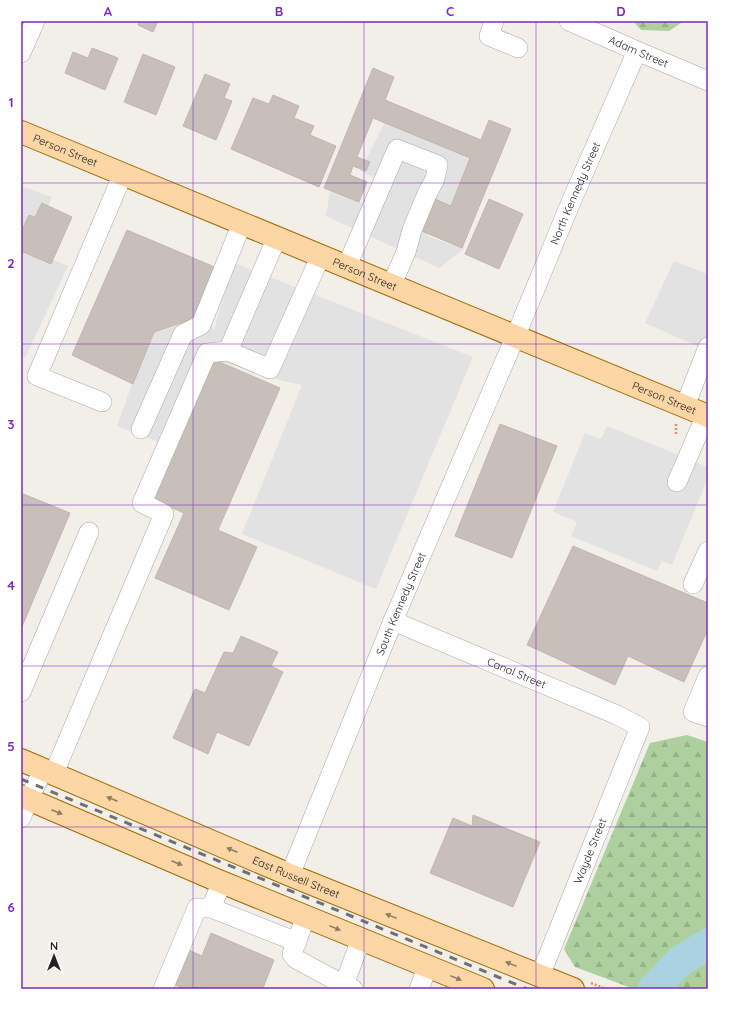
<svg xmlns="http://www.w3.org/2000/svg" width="729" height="1010" font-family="Quicksand,sans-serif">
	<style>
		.forest { fill: url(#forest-firs) }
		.parking { fill: #e2e2e2 }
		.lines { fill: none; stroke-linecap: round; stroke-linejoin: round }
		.river { stroke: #aad3df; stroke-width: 31 }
		.building { fill: #c7bfb8; stroke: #c4b6ab }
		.minor-casing { stroke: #a9a9a9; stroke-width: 20 }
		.major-casing { stroke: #a06b00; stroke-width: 24 }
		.path { stroke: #fa8072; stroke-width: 2.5; stroke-dasharray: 2 2; stroke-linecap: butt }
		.minor { stroke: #fff; stroke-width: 19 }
		.major { stroke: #fcd6a4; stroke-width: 22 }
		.rail { stroke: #707070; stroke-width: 3; stroke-dasharray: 8 8; stroke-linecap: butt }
		.oneway { fill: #8f7c63 }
		.grid { fill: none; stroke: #7b2cbf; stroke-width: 1; stroke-opacity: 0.55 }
		.labels { text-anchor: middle; stroke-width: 3; stroke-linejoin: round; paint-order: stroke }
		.street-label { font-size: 11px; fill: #222; stroke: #fff }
		.neatline { fill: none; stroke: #7b2cbf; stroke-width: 1.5 }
		.grid-label { font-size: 13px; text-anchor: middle; font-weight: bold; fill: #7b2cbf }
	</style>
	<defs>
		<pattern id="forest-firs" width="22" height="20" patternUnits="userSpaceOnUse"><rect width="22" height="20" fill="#add19e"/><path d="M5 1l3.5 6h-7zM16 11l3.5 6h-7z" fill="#95b388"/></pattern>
	</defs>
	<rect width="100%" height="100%" fill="#f2efe9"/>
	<path class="forest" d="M 633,21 L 684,21 L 669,31 L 641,30 Z
		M 687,735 L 708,742 L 708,989 L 634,989 L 575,967 L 564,949 L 650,743 Z"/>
	<path class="parking" d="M 385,122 L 477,162 L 462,203 L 427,236 L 464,249 L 439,268 L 326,216 L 330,192 L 369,205 L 382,181 L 360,171 Z
		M 21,186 L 52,197 L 30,250 L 68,266 L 25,358 L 21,356 Z
		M 674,261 L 708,274 L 708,351 L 645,323 Z
		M 232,262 L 473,357 L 376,589 L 242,534 L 302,385 L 279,380 L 207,357 L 212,337 L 171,447 L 117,426 L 156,317 L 201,304 L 214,331 Z
		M 607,426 L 708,467 L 708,478 L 672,565 L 662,561 L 657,571 L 571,536 L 577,522 L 553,512 L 585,433 L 601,439 Z"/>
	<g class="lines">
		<path class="river" d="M 653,989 L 680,961 L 708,944"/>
	</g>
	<path class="building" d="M 139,21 L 158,21 L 153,32 L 138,25 Z
		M 92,48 L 118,58 L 105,90 L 65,73 L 73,52 L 88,58 Z
		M 143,54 L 175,67 L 156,115 L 124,102 Z
		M 373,68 L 394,77 L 385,100 L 481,140 L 489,120 L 511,129 L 462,248 L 417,229 L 430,197 L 451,206 L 470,158 L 373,118 L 357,157 L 370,162 L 366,171 L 353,166 L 350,175 L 367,182 L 359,202 L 324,188 Z
		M 205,74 L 230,84 L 224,98 L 232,101 L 216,140 L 183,126 Z
		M 273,95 L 299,106 L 294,118 L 314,126 L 310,135 L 336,146 L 319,187 L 231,149 L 253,98 L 269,104 Z
		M 489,199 L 523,214 L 499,269 L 465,254 Z
		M 42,203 L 72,217 L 51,264 L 21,251 L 21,232 L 29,215 L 35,217 Z
		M 127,230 L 217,268 L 201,316 L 154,332 L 133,384 L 72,355 Z
		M 208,357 L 280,388 L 218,530 L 257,547 L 229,610 L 155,578 L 184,513 L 147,497 Z
		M 500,424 L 557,446 L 512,558 L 455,536 Z
		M 21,493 L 70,513 L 21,629 Z
		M 573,546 L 708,603 L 708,629 L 684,682 L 628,656 L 615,685 L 527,645 Z
		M 241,636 L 278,652 L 271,666 L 283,672 L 249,746 L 217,732 L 208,754 L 173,738 L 195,689 L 205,693 L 224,652 L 233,653 Z
		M 473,815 L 540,842 L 513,907 L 430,873 L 453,818 L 472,826 Z
		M 211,933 L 274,960 L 263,988 L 265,989 L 185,989 L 168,982 L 182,947 L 202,956 Z"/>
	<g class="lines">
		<g class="minor-casing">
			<g id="minor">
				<path d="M 494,21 L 489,36 L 518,48"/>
				<path id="s1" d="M 569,21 L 637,51 L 708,81"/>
				<path d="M 21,53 L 35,21"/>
				<path d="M 277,237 L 228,351 L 270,369 L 321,255"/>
				<path d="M 347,266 L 397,149 L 438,165 L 435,179 L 427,194 L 412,230 L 406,252 L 392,284"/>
				<path d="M 102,402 L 37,376 L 123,174"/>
				<path d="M 685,406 L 708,347"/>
				<path d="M 141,429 L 183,334 L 201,325 L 242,223"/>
				<path d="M 677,482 L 706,415"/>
				<path d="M 693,584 L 708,551"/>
				<path id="s2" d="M 393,621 L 617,715 L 640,727 L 546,961 L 539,975"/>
				<path d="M 708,676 L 693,712 L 708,717"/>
				<path d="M 21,692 L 89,532"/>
				<path d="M 54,773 L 164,514 L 142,503 L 207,353 L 228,351"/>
				<path d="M 21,818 L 28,800 L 44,769"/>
				<path id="s3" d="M 290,875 L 393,621 L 516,335 L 571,202 L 637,51"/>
				<path d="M 211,908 L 297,942"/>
				<path d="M 306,916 L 292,954 L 296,959 L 344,985"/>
				<path d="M 163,989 L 197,908 L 211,908 L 222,882"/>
				<path d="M 353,989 L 344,985 L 361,939"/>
				<path d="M 419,989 L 428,966"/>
			</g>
		</g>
		<g class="major-casing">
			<g id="major">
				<path id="s4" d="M 21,132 L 708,416"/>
				<path id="s5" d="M 21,760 L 290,875 L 573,989"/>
				<path d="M 21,796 L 214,879 L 483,989"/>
			</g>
		</g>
		<path class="path" d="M 676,424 L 676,436
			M 591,983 L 606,989"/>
		<use href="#minor" class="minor"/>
		<use href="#major" class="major"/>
		<path class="rail" d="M 21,779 L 527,989"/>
	</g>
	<defs><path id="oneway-solid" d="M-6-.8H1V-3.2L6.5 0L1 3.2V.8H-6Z"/></defs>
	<g class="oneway">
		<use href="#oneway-solid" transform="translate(112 799) rotate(-157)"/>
		<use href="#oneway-solid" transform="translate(57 812) rotate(23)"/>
		<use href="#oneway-solid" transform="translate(232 850) rotate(-157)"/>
		<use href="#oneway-solid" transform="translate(177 863) rotate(23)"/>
		<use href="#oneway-solid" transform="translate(391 916) rotate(-158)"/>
		<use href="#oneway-solid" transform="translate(335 928) rotate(22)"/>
		<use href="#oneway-solid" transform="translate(511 964) rotate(-158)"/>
		<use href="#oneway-solid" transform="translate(456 978) rotate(22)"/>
	</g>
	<path class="grid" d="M 193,21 L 193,989M 364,21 L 364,989M 536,21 L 536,989M 21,183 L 708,183M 21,344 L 708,344M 21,505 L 708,505M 21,666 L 708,666M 21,827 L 708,827"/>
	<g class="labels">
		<g class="street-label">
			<text dy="4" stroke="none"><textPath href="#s1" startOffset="76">Adam Street</textPath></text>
			<text dy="4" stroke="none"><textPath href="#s4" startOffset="48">Person Street</textPath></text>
			<text dy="4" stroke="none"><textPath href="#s3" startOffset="739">North Kennedy Street</textPath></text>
			<text dy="4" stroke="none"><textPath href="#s4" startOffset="372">Person Street</textPath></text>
			<text dy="4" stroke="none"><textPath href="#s4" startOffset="696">Person Street</textPath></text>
			<text dy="4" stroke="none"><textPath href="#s3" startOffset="293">South Kennedy Street</textPath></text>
			<text dy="4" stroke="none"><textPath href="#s2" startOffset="134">Canal Street</textPath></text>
			<text transform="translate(590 851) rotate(-68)" y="4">Wayde Street</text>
			<text dy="4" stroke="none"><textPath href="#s5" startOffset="299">East Russell Street</textPath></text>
		</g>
	</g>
	<rect width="729" height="1010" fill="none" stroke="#ffffff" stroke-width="44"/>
	<g transform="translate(54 956)" stroke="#ffffff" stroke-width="3" paint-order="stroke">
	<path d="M0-3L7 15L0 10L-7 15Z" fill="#222222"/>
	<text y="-6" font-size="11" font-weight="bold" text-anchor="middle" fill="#222222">N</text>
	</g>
	<rect x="22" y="22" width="685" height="966" class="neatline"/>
	<g class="grid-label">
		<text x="108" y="16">A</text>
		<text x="279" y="16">B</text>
		<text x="450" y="16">C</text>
		<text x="621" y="16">D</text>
		<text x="11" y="107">1</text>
		<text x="11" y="268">2</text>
		<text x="11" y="429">3</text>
		<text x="11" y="590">4</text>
		<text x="11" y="751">5</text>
		<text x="11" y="912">6</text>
	</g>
</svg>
